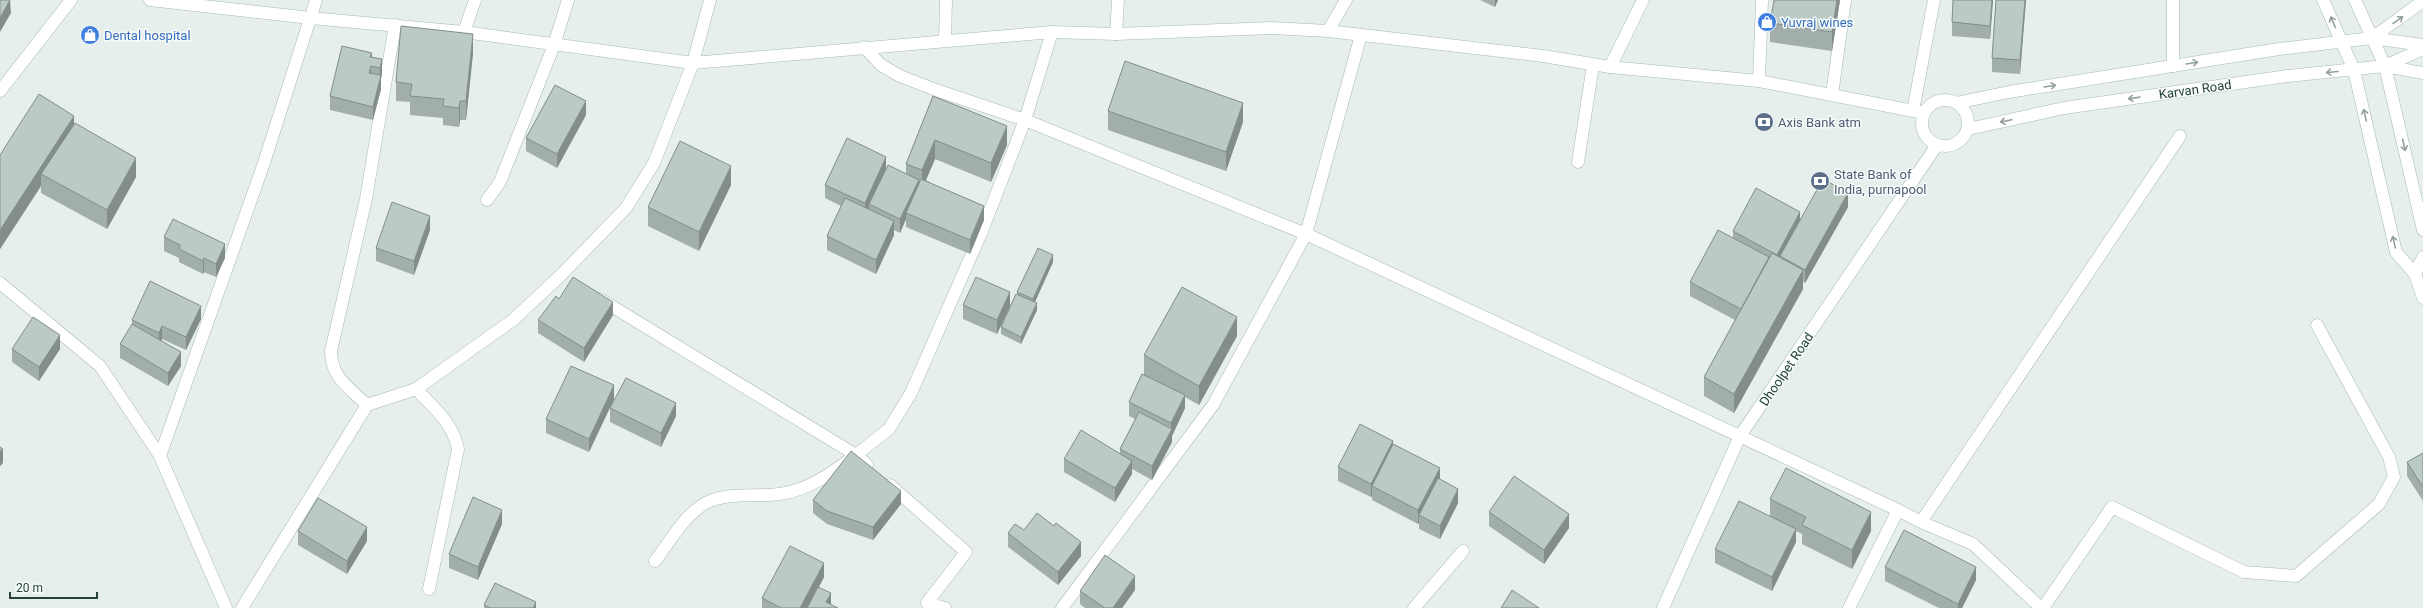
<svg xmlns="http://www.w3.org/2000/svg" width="2423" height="608" font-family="Roboto,sans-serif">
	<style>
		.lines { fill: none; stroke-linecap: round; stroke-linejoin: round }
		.street-casing { stroke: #a8b8b2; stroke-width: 13 }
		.secondary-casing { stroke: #a4bbb3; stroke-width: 13 }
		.street { stroke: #fff; stroke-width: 12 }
		.secondary { stroke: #fff; stroke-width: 12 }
		.wall { fill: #a1aea9 }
		.shaded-wall { fill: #838d89 }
		.building { fill: #bbcac4; stroke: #838d89 }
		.oneway { stroke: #92a09c }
		.labels { text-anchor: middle; stroke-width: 3; stroke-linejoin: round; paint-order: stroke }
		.shop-label { font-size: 13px; fill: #366cbe; stroke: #f7fbf9; text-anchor: start }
		.street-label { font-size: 13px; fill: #24423a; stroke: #f7fbf9 }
		.service-label { font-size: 13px; fill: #4e5e75; stroke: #f7fbf9; text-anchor: start }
	</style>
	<rect width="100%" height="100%" fill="#e6efeb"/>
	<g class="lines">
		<g class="street-casing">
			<path id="street" d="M 395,25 L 366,199 L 331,351 C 331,377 349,388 367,405 L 416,389
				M 1328,31 L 1346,0
				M 464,32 L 475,0
				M 1116,34 L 1118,0
				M 945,40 L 946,0
				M 864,47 L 881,65 L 900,76 L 936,90 L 1025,120 L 1306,234 L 1898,510 L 1921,522 L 1973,544 L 2041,608
				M 2173,66 L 2173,0
				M 1610,67 L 1643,0
				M 1759,81 L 1762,0
				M 1832,95 L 1845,0
				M 1913,111 L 1934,0
				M 1578,162 L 1593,65
				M 487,200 L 500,182 L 554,45 L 568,0
				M 0,283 L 100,366 L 160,456 L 226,608
				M 600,299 L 856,455 C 833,472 809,490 780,494 C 758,497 732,492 710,501 C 686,511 670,542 655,561
				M 160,456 L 264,163 L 316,0
				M 867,465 L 856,455 L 889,429 L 911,393 L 982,231 L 1025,120 L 1052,32
				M 890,485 L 966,552 L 927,603 L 945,608
				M 1921,522 L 2180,136
				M 429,589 L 458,449 C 453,423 434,408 416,389 L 513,320 L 561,275 L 626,208 L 654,163 L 693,63 L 710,0
				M 242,608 L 367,405
				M 1062,608 L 1213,405 L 1306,234 L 1361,35
				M 1414,608 L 1463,551
				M 1849,608 L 1898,510
				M 2043,608 L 2112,507 L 2244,572 L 2296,576 L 2379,504 L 2394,477 L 2389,457 L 2317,325"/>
		</g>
		<g class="secondary-casing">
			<path id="secondary" d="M 150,0 L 311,18 L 464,32 L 693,63 L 1052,32 L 1116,34 L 1272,28 L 1328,31 L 1543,56 L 1610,67 L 1759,81 L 1924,113
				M 2323,0 L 2354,70 L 2396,252 L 2415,274 L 2423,298
				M 2355,0 L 2385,66 L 2423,230
				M 2372,38 L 2423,1
				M 2385,66 L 2423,49
				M 0,91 L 71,0
				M1922 123a23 23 0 1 1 46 0a23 23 0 1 1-46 0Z
				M 1956,103 L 2009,92 L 2279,49 L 2372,38 L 2423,45
				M 1968,129 L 2064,108 L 2288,76 L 2385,66 L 2423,73
				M 2415,274 L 2423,257
				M 1663,608 L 1740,436 L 1937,145"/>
		</g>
		<use href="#street" class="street"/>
		<use href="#secondary" class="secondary"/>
	</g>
	<path class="wall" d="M 1480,0 L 1498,0 L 1495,7 Z
		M 1840,0 L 1832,51 L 1770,42 L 1770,23 Z
		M 1953,0 L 1993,0 L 1990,39 L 1952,36 L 1952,22 Z
		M 1996,0 L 2026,0 L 2020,74 L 1992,72 L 1992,58 Z
		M 473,53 L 466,120 L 460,120 L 459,127 L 443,125 L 443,118 L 410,115 L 410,102 L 396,101 L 396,82 Z
		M 372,57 L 382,59 L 382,73 L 381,79 L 381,89 L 373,120 L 330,110 L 330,96 Z
		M 933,96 L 1007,145 L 991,182 L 935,159 L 926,180 L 984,220 L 970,254 L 906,227 L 906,219 L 900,233 L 894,230 L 894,235 L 876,274 L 827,250 L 827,236 L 841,206 L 825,198 L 825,185 L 906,174 L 906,164 Z
		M 1108,111 L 1243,122 L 1226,171 L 1108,130 Z
		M 586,115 L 557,168 L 526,151 L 526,138 Z
		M 74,124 L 136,177 L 107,229 L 41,193 L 41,186 L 0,249 L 0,155 Z
		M 731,185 L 699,251 L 648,226 L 648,207 Z
		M 1848,207 L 1805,283 L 1803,282 L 1803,289 L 1734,413 L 1704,396 L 1704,377 L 1735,320 L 1690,296 L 1690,282 L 1733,238 L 1733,231 L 1800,219 Z
		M 430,230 L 414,275 L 376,261 L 376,248 Z
		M 164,237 L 225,258 L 216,277 L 204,272 L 203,274 L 179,262 L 179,258 L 164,251 Z
		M 1053,262 L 1035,302 L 1037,310 L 1021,344 L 1001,334 L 1001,327 L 1017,294 L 1017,292 Z
		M 559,299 L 613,315 L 584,362 L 538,333 L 538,320 Z
		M 963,305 L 1010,306 L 997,334 L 963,319 Z
		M 201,319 L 186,350 L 162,339 L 162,341 L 181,366 L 168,386 L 120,358 L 120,344 L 132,324 L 132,320 Z
		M 1237,336 L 1199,405 L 1185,397 L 1185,408 L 1172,436 L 1172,442 L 1152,480 L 1132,469 L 1132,474 L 1115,502 L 1064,472 L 1064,459 L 1120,453 L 1120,449 L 1135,419 L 1129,416 L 1129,402 L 1144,374 L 1144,355 Z
		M 12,349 L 60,349 L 39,381 L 12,362 Z
		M 614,399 L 589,452 L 546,433 L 546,419 Z
		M 610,408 L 676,416 L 661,447 L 610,422 Z
		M 1393,445 L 1440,480 L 1458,503 L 1440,539 L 1419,529 L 1419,523 L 1418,524 L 1372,500 L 1372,496 L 1371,497 L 1338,481 L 1338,467 Z
		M 2423,453 L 2423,501 L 2407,476 L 2407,462 Z
		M 1770,499 L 1871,531 L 1852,569 L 1802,544 L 1802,534 L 1796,531 L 1796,542 L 1772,591 L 1715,563 L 1715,549 L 1770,516 Z
		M 813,500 L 901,504 L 873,540 L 827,524 L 813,513 Z
		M 1489,512 L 1569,528 L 1544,564 L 1489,526 Z
		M 502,524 L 478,580 L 449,568 L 449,554 Z
		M 1024,530 L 1081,556 L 1058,585 L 1008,547 L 1008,533 Z
		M 298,531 L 367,541 L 347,574 L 298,545 Z
		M 1885,567 L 1976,580 L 1962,608 L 1939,608 L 1885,581 Z
		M 824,577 L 819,587 L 831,605 L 838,608 L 762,608 L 762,598 Z
		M 1135,590 L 1122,608 L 1085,608 L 1080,604 L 1080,591 Z
		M 484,605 L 536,608 L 484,608 Z"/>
	<path class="shaded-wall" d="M 10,0 L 11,13 L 0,32 L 0,18 Z
		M 1495,0 L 1498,0 L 1495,7 Z
		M 1837,0 L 1840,0 L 1832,51 L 1832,32 Z
		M 1992,0 L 1993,0 L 1990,39 L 1990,26 Z
		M 2025,0 L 2026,0 L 2020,74 L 2020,60 Z
		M 473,34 L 473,53 L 466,120 L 466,101 Z
		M 372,53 L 372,66 L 371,66 L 371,79 L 369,73 L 370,57 Z
		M 382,59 L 382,73 L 381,79 L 381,89 L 373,120 L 373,107 L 380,77 L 380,68 Z
		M 460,101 L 460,120 L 459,127 L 459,108 Z
		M 586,101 L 586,115 L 557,168 L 557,154 Z
		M 1243,103 L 1243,122 L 1226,171 L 1226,152 Z
		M 74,116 L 74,135 L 41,174 L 41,186 L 0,249 L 0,230 Z
		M 1007,126 L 1007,145 L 991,182 L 991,163 Z
		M 935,140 L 935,159 L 922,189 L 922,170 Z
		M 886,157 L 886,170 L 869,204 L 869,208 L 865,217 L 865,203 Z
		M 136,158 L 136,177 L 107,229 L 107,210 Z
		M 731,166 L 731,185 L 699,251 L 699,232 Z
		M 919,180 L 919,194 L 906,213 L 906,219 L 900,233 L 900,219 Z
		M 1848,193 L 1848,207 L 1805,283 L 1805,270 Z
		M 984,206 L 984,220 L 970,254 L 970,240 Z
		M 1800,212 L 1800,225 L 1780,256 L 1780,263 L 1777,268 L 1777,255 Z
		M 430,216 L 430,230 L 414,275 L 414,261 Z
		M 894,221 L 894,235 L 876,274 L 876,260 Z
		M 225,244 L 225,258 L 216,277 L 216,264 Z
		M 1053,255 L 1053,262 L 1033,306 L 1033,299 Z
		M 1769,257 L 1769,270 L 1741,309 Z
		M 204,258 L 204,272 L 203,274 L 203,261 Z
		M 1803,270 L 1803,289 L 1734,413 L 1734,394 Z
		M 1010,292 L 1010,306 L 997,334 L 997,320 Z
		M 613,302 L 613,315 L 584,362 L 584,348 Z
		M 1037,303 L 1037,310 L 1021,344 L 1021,337 Z
		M 201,306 L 201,319 L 186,350 L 186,337 Z
		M 1237,317 L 1237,336 L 1199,405 L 1199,386 Z
		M 162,326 L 162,339 L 159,347 L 159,333 Z
		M 60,335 L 60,349 L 39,381 L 39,367 Z
		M 181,352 L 181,366 L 168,386 L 168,373 Z
		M 614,385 L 614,399 L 589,452 L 589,439 Z
		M 1185,395 L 1185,408 L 1172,436 L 1172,442 L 1152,480 L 1152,466 L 1171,429 L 1171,423 Z
		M 676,403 L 676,416 L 661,447 L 661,433 Z
		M 1393,441 L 1393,454 L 1372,486 L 1372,496 L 1371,497 L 1371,484 Z
		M 3,449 L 3,463 L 0,466 L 0,452 Z
		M 1132,461 L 1132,474 L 1115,502 L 1115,488 Z
		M 1440,468 L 1440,481 L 1419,515 L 1419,523 L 1418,524 L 1418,510 Z
		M 1458,489 L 1458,503 L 1440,539 L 1440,526 Z
		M 901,491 L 901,504 L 873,540 L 873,527 Z
		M 502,510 L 502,524 L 478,580 L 478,567 Z
		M 1871,512 L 1871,531 L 1852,569 L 1852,550 Z
		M 1569,514 L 1569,528 L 1544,564 L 1544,550 Z
		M 367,527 L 367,541 L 347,574 L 347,561 Z
		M 1796,529 L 1796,542 L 1772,591 L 1772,577 Z
		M 1081,542 L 1081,556 L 1058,585 L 1058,572 Z
		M 824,563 L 824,577 L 808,608 L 800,608 Z
		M 1976,567 L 1976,580 L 1962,608 L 1958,608 L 1958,604 Z
		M 1135,576 L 1135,590 L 1122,608 L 1113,608 Z
		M 831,593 L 831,607 L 826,602 Z
		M 536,602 L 536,608 L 533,608 Z"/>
	<path class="building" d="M 0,0 L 10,0 L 0,18 Z
		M 1774,0 L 1837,0 L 1832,32 L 1770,23 Z
		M 1953,0 L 1992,0 L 1990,26 L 1952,22 Z
		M 1996,0 L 2025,0 L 2020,60 L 1992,58 Z
		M 401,26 L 473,34 L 466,101 L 460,101 L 459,108 L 443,106 L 444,99 L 410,96 L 412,84 L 396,82 Z
		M 342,46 L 372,53 L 370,57 L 382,59 L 380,68 L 371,66 L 369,73 L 381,75 L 373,107 L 330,96 Z
		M 1125,61 L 1243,103 L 1226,152 L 1108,111 Z
		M 555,85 L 586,101 L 557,154 L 526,138 Z
		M 39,94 L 74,116 L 0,230 L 0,155 Z
		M 933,96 L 1007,126 L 991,163 L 935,140 L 922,170 L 906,164 Z
		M 75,123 L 136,158 L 107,210 L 41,174 Z
		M 847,138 L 886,157 L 865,203 L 825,185 Z
		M 680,141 L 731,166 L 699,232 L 648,207 Z
		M 888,165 L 919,180 L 900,219 L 869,204 Z
		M 921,179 L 984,206 L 970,240 L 906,213 Z
		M 1823,179 L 1848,193 L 1805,270 L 1780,256 Z
		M 1756,188 L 1800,212 L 1777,255 L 1733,231 Z
		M 845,198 L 894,221 L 876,260 L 827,236 Z
		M 392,202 L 430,216 L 414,261 L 376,248 Z
		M 173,219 L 225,244 L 216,264 L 204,258 L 203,261 L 179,249 L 180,245 L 164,237 Z
		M 1718,230 L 1769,257 L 1741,309 L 1690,282 Z
		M 1038,248 L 1053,255 L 1033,299 L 1017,292 Z
		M 1772,253 L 1803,270 L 1734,394 L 1704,377 Z
		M 573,277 L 613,302 L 584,348 L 538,320 L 556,296 L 559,299 Z
		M 976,277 L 1010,292 L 997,320 L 963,305 Z
		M 150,281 L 201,306 L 186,337 L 162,326 L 159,333 L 132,320 Z
		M 1182,287 L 1237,317 L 1199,386 L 1144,355 Z
		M 1016,294 L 1037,303 L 1021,337 L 1001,327 Z
		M 33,317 L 60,335 L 39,367 L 12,349 Z
		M 132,324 L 181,352 L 168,373 L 120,344 Z
		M 571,366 L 614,385 L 589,439 L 546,419 Z
		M 1142,374 L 1185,395 L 1171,423 L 1129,402 Z
		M 626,378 L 676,403 L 661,433 L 610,408 Z
		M 1139,412 L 1172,429 L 1152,466 L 1120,449 Z
		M 1360,424 L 1393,441 L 1371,484 L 1338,467 Z
		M 1081,430 L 1132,461 L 1115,488 L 1064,459 Z
		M 1393,444 L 1440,468 L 1418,510 L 1372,486 Z
		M 0,447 L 3,449 L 0,452 Z
		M 851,451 L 901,491 L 873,527 L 827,511 L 813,500 Z
		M 2423,453 L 2423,487 L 2407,462 Z
		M 1786,468 L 1871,512 L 1852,550 L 1802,525 L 1806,517 L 1770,499 Z
		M 1514,476 L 1569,514 L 1544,550 L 1489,512 Z
		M 1438,478 L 1458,489 L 1440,526 L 1419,515 Z
		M 473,497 L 502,510 L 478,567 L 449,554 Z
		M 318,498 L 367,527 L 347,561 L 298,531 Z
		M 1739,501 L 1796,529 L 1772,577 L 1715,549 Z
		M 1037,513 L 1054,526 L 1056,523 L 1081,542 L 1058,572 L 1008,533 L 1015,524 L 1024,530 Z
		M 1904,530 L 1976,567 L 1958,604 L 1885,567 Z
		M 790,546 L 824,563 L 800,608 L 781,608 L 762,598 Z
		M 1105,555 L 1135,576 L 1113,608 L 1105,608 L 1080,591 Z
		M 495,583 L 536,602 L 533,608 L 490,608 L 484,605 Z
		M 818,587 L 831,593 L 826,602 L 838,608 L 807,608 Z
		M 1512,590 L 1539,608 L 1501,608 Z"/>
	<defs><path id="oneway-shaft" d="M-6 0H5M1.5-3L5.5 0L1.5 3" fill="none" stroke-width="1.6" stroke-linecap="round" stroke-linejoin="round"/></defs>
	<g class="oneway">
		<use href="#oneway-shaft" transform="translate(2398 20) rotate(-35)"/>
		<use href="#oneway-shaft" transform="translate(2333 22) rotate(-114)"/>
		<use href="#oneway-shaft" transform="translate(2192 63) rotate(-9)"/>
		<use href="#oneway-shaft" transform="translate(2332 72) rotate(175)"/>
		<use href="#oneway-shaft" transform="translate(2050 86) rotate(-9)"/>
		<use href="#oneway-shaft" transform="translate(2134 98) rotate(172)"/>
		<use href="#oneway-shaft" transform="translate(2365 115) rotate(-103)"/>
		<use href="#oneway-shaft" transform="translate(2006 121) rotate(168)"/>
		<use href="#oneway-shaft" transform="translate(2404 145) rotate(77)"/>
		<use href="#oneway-shaft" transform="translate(2394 242) rotate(-103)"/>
	</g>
	<defs>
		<g id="shop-disc" transform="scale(1)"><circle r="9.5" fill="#3f7fe0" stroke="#f7fbf9"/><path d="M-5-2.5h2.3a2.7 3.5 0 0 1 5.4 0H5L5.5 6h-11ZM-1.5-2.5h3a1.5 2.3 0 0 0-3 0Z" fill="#fff"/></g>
		<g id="bank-disc" transform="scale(1)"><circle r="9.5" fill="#5c6f8a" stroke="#f7fbf9"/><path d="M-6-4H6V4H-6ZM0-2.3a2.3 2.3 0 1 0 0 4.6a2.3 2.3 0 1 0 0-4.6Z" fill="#fff"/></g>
	</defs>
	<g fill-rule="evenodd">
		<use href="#shop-disc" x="1767" y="22"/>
		<use href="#shop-disc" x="90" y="35"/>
		<use href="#bank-disc" x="1764" y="122"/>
		<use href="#bank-disc" x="1820" y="181"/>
	</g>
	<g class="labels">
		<g class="shop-label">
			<text x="1781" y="27">Yuvraj wines</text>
			<text x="104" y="40">Dental hospital</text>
		</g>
		<g class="street-label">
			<text transform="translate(2195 89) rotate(-8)" y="5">Karvan Road</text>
			<text transform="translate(1786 369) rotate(-56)" y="5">Dhoolpet Road</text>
		</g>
		<g class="service-label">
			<text x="1778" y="127">Axis Bank atm</text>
			<text x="1834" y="179">State Bank of<tspan x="1834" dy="15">India, purnapool</tspan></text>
		</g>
	</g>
	<path d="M10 592v6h87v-6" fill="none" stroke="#24423a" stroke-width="2"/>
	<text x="16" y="592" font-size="12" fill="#24423a" stroke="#f7fbf9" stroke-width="3" paint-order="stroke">20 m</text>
</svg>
